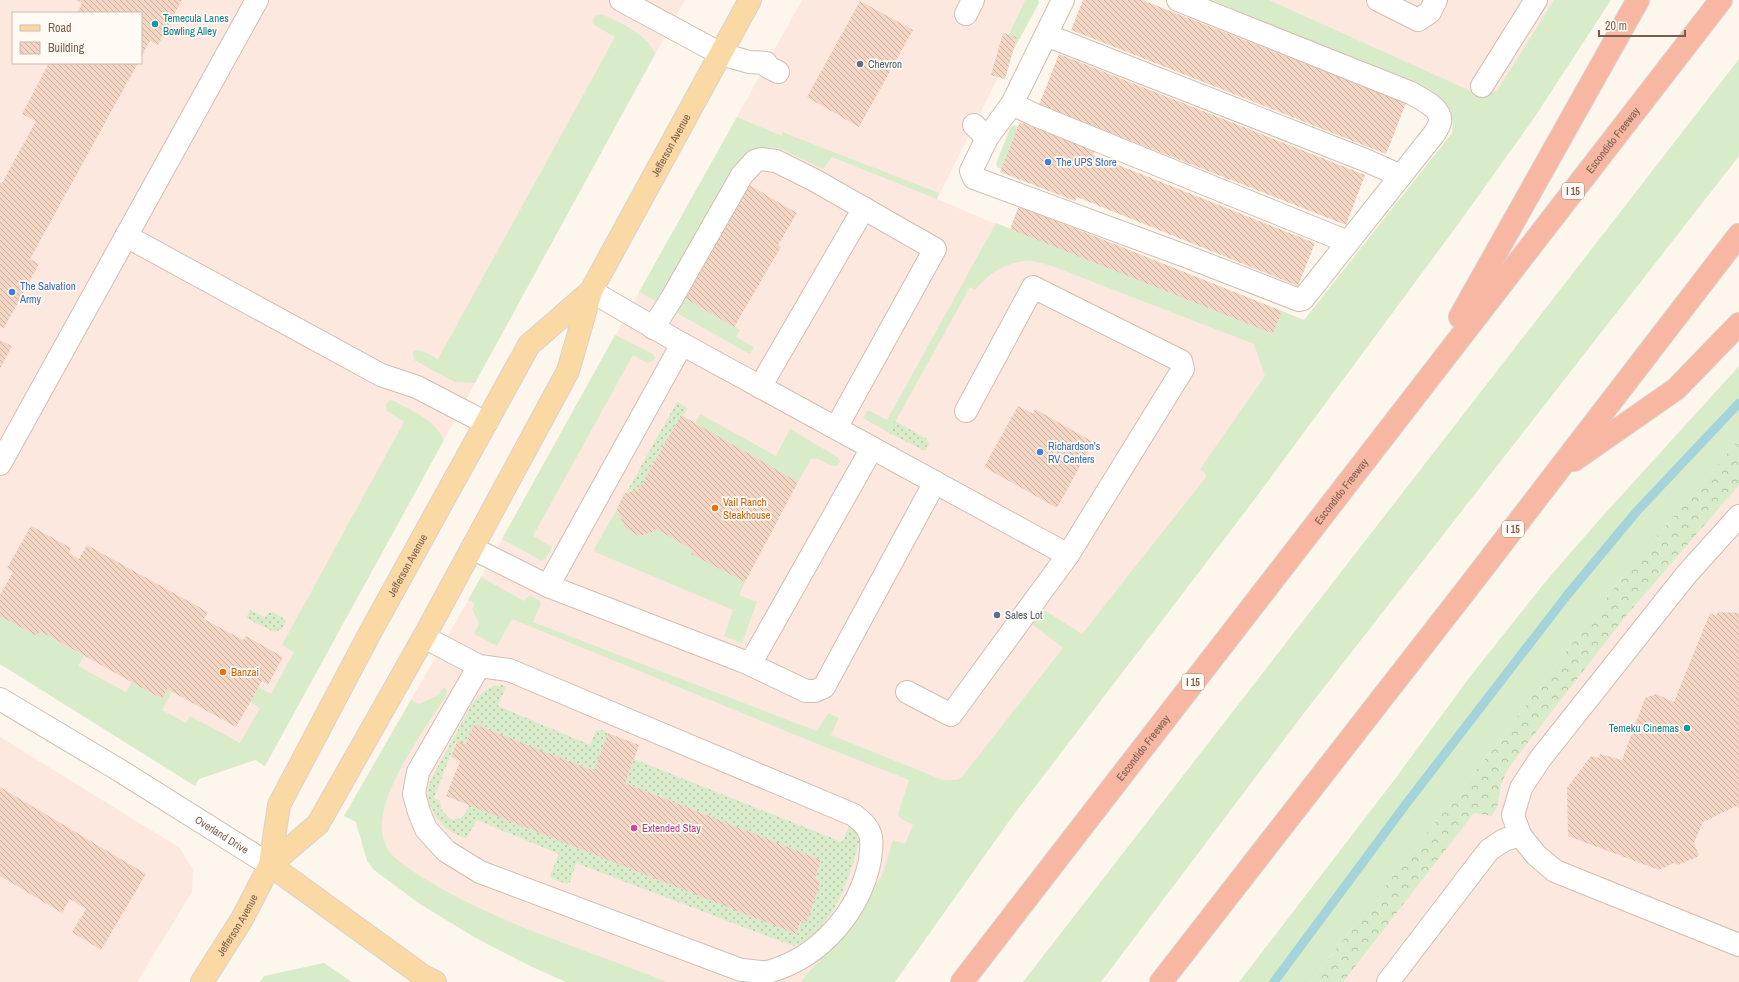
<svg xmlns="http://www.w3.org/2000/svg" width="1739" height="982" font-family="'Archivo Narrow',sans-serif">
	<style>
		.commercial { fill: #fde8e0; fill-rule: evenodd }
		.grass { fill: #d8ecc9 }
		.forest { fill: url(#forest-crowns) }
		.garden { fill: url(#garden-dots) }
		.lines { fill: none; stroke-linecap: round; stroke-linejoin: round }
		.stream { stroke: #a5d3da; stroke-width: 9 }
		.building { fill: url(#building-back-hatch) }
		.minor-casing { stroke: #d1beb0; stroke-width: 24 }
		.major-casing { stroke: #dad1cd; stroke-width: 24 }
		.highway-casing { stroke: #dad1cd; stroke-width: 24 }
		.minor { stroke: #fff; stroke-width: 22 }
		.major { stroke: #fbd9a5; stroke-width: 22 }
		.highway { stroke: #f7b7a3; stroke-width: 22 }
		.culture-dot { fill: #0f9aa8; stroke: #fffaf3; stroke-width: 1.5 }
		.service-dot { fill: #5c6f8a; stroke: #fffaf3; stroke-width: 1.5 }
		.shop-dot { fill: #3f7fe0; stroke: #fffaf3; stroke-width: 1.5 }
		.food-dot { fill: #e8710a; stroke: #fffaf3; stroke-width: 1.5 }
		.hotel-dot { fill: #d1479c; stroke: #fffaf3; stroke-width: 1.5 }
		.labels { text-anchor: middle; stroke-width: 3.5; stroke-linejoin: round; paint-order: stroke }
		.shield { fill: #fffaf3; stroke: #a28b7f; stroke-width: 1 }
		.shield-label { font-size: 10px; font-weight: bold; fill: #7a5c4d }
		.culture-label { font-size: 11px; fill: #0d838f; stroke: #fffaf3; text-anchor: start }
		.service-label { font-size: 11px; fill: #4e5e75; stroke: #fffaf3; text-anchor: start }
		.street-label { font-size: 11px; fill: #7a5c4d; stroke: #fffaf3 }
		.shop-label { font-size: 11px; fill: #366cbe; stroke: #fffaf3; text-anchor: start }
		.food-label { font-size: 11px; fill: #c56008; stroke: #fffaf3; text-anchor: start }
		.hotel-label { font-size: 11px; fill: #b23c85; stroke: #fffaf3; text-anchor: start }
	</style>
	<defs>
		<pattern id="forest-crowns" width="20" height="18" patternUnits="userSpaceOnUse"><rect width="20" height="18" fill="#d8ecc9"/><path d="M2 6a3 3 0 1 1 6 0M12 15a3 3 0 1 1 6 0" fill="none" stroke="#b4c2a5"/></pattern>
		<pattern id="garden-dots" width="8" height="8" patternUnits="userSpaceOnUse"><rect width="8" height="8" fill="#d8ecc9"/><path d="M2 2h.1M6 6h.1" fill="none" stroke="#b4c2a5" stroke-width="1.8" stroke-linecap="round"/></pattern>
		<pattern id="building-back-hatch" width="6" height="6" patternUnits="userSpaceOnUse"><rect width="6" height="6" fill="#f3d5c3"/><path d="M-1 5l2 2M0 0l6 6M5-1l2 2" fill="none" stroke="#cab0a1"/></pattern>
	</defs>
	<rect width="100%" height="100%" fill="#fdf6ec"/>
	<path class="commercial" d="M 0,0 L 685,0 L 265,766 L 255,760 L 199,779 L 195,786 L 0,664 ZM 13,13 L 141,13 L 141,63 L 13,63 Z
		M 802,0 L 1025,0 L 1008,35 L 1017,37 L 1005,79 L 998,77 L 937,199 L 1003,227 L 1273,334 L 1291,376 L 817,982 L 633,982 L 468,915 L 357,831 L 356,822 L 344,816 L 462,611 Z
		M 1254,0 L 1566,0 L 1494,109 Z
		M 1739,439 L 1739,982 L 1310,982 L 1489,754 L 1624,575 Z
		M 0,737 L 180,848 L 193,870 L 192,892 L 137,982 L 0,982 Z"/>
	<path class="grass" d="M 1025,0 L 1038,0 L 1039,3 L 1013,51 L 1017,37 L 1008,36 Z
		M 1211,0 L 1269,0 L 1484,97 L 1488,92 L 1497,91 L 1554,0 L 1611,0 L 1534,118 L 1459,223 L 1251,504 L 1012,817 L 895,982 L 801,982 L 806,975 L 838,940 L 868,901 L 882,875 L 893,840 L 905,844 L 913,825 L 900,818 L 898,814 L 909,780 L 825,747 L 512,619 L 497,646 L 474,634 L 479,623 L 472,609 L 475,603 L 468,600 L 481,577 L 524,601 L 527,597 L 531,596 L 540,601 L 541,604 L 533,622 L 817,731 L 828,713 L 839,718 L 831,735 L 943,780 L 956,780 L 961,778 L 1063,648 L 1033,625 L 1032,620 C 1036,614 1038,611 1046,611 L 1082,634 L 1206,477 L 1205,473 L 1200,469 L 1265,376 L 1254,344 L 1049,265 C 1043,264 1035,261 1028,261 C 1005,262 989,273 975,290 L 970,287 L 889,433 L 863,418 L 868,410 L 887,420 L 996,223 L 1273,334 L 1282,311 L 1304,320 L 1452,133 C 1456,106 1442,99 1421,86 Z
		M 601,14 C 620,22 647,34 655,54 L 475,383 L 455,382 L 414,360 L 413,352 C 421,347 431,356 438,359 L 615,37 L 594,25 L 593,20 L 595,16 Z
		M 1739,59 L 1739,156 L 1304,713 L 1101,982 L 1023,982 Z
		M 737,117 L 782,136 L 782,132 L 939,193 L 937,199 L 832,157 L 823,169 L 779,148 L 770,147 L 760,149 L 669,288 L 657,302 L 639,292 Z
		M 1014,125 L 1018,127 L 1002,169 L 998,168 L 996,164 L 1010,128 Z
		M 680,295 L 740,330 L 736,337 L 754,347 L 750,354 L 675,312 Z
		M 615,335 L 653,354 L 655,358 L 653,361 L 647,363 L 633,355 L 533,536 L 552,547 L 546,558 L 542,561 L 502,539 Z
		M 1739,366 L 1739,446 L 1736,443 L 1624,575 L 1489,754 L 1310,982 L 1239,982 L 1395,779 L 1469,678 L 1546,581 L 1600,519 Z
		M 390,400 L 394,401 C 414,412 434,419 444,440 L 265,766 L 255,760 L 199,779 L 195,786 L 0,664 L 0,616 L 37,636 L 40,631 L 84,656 L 78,666 L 126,692 L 132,682 L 161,699 L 167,689 L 172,692 L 162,710 L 186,723 L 190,716 L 240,743 L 260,708 L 250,702 L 258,687 L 271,694 L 294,652 L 282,645 L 404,422 L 387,411 L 386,405 Z
		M 700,414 L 776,456 L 790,429 L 839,458 L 840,462 L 837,466 C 827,467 821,456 811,459 L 798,482 L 758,460 L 695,423 Z
		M 617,509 L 625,528 L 639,536 L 653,532 L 656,529 L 693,550 L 691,554 L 745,582 L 739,595 L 757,602 L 742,643 L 724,636 L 733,610 L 595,552 L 594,549 Z
		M 444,687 L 447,690 L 446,696 C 426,727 384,785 382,822 C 381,831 384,844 389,851 C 397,862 419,875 430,882 C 504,926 588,950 667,982 L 566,982 L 530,966 L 474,937 L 420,904 L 374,870 L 367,861 L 356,822 L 344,816 L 411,700 L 419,704 L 438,695 Z
		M 324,963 L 352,982 L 260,982 L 264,976 Z"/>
	<path class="forest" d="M 1736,443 L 1739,446 L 1739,485 L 1625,617 L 1509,767 L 1501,784 L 1497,807 L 1492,816 L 1474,813 L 1343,982 L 1310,982 L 1489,754 L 1624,575 Z"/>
	<path class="garden" d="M 677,402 L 688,408 L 683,416 L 681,415 L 639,489 L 626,493 Z
		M 895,421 L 927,439 L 929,444 L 925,451 L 889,433 Z
		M 250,610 L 265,617 L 268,613 L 273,612 L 286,620 L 282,629 L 274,632 L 246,618 Z
		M 501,685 L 506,686 L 498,706 L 590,745 L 596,731 L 602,730 L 608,733 L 594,771 L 474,724 L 466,744 L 456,741 L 434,798 L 440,800 L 441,809 L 450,819 C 462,821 465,815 469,805 L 796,934 C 804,916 814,899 821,881 L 815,878 L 821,860 L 625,783 L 634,759 L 842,842 L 850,824 L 862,828 C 854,867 835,933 793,946 L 576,863 L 570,882 L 567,884 L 552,879 L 550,875 L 559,854 L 477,820 L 468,836 L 465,838 C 446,832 431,816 428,797 C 427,792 429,786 430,781 L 472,704 C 481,693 486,687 501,685 Z"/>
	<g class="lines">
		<path class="stream" d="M 1274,982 L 1406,804 L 1568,594 L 1637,511 L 1739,403"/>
	</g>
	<path class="building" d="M 77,0 L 182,0 L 158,45 L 150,41 L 141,57 L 141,13 L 77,13 L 82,3 Z
		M 1083,0 L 1142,0 L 1406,103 L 1386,154 L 1071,30 Z
		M 860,1 L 913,30 L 859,127 L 807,97 Z
		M 1003,33 L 1017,37 L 1005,79 L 991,75 Z
		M 1059,54 L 1365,175 L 1346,225 L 1039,105 Z
		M 49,63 L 138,63 L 30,259 L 39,264 L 4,328 L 0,326 L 0,182 L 2,183 L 36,121 L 22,114 Z
		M 1020,122 L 1095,151 L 1093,155 L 1315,243 L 1298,286 L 1077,197 L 1075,201 L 1000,172 Z
		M 746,183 L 797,213 L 778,245 L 781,247 L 734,327 L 680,295 Z
		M 1019,206 L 1282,311 L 1273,334 L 1010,229 Z
		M 0,340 L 12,346 L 0,369 Z
		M 1018,406 L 1033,414 L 1035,409 L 1093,442 L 1057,508 L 984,467 Z
		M 681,415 L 798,482 L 745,582 L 691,554 L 693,550 L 656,529 L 653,532 L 639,536 L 625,528 L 617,509 L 624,494 L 639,489 Z
		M 31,526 L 71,548 L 69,553 L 79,559 L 87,545 L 208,612 L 204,619 L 243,640 L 246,636 L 283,657 L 268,685 L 262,681 L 236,727 L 167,689 L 162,699 L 40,631 L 37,636 L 0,616 L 0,595 L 13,572 L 7,568 Z
		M 1718,612 L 1739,613 L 1739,808 L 1736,806 L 1703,822 L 1694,843 L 1699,856 L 1678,865 L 1674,863 L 1659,870 L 1568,836 L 1567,788 L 1591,756 L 1599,758 L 1600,754 L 1622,760 L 1645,698 L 1656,694 L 1674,702 L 1710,613 L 1716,616 Z
		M 474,724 L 594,771 L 608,733 L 639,745 L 625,783 L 821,860 L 815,878 L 821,881 L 806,923 L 801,921 L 796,934 L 446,796 L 460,761 L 451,757 L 457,741 L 466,744 Z
		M 0,787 L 146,874 L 101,950 L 72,932 L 86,909 L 70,899 L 62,913 L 0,876 Z"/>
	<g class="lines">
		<g class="minor-casing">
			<g id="minor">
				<path d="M 621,0 L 721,54 L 749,62 L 766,63 L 768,67 L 778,72"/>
				<path d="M 1063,0 L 1012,104 L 987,138 L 971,171 L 974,178 L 1188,257 L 1299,300 L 1303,299 L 1434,134 C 1436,131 1439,126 1440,122 C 1442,108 1421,99 1411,93 L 1178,0"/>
				<path d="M 1378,0 L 1418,20 L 1430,12 L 1436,0"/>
				<path d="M 966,14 L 973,0"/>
				<path d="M 1046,35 L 1365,160 L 1401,176"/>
				<path d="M 1482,86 L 1536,0"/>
				<path d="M 1012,104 L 1035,115 L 1348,242"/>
				<path d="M 974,125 L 987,138"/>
				<path d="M 126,236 L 381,375 L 417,387 L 486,423"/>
				<path d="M 591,291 L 682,344 L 1068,555"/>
				<path d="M 653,328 L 672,298 L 742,175 L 755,161 L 761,159 L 776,161 L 816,181 L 935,249 L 836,428"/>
				<path d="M 760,387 L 864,208"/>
				<path d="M 0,464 L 257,0"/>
				<path d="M 1739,516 L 1686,575 L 1540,759 L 1521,788 L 1513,815 L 1520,835 L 1536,855 L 1555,871 L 1739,945"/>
				<path d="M 472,548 L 548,586 L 745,662 L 753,659 L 872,448"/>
				<path d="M 548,586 L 682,344"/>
				<path d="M 424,637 L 479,666 L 509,670 L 854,815 C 858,819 864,823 867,828 C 874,837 871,849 870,860 C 860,911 821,956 771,971 C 763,974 750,970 741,970 L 480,872 L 446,851 L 426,829 L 419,812 L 414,794 L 418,772 L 479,666"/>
				<path d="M 745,662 L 806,691 L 815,691 L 824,687 L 935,482"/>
				<path d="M 907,692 L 951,715 L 1068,555 L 1183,369 L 1181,361 L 1033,287 L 966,411"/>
				<path id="s1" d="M 0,699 L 119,770 L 270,865"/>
				<path d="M 1388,982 L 1489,850 L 1504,840 L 1520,835"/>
			</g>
		</g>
		<g class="major-casing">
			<g id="major">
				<path id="s2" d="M 270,865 L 318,824 L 424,637 L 568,371 L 591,291 L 750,0"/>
				<path d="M 270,865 L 423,976 L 435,982"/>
				<path id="s3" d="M 202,982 L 242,919 L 270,865 L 279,805 L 371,631 L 529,345 L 591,291"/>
			</g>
		</g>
		<g class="highway-casing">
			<g id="highway">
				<path d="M 1460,317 L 1638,0"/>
				<path d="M 1574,460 L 1676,389 L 1739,324"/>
				<path id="s4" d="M 962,982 L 1721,0"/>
				<path d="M 1161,982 L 1470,585 L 1739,235"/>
			</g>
		</g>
		<use href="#minor" class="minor"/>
		<use href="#major" class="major"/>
		<use href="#highway" class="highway"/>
	</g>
	<g class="culture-dot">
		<circle cx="155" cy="24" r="4"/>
		<circle cx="1687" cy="728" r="4"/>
	</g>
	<g class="service-dot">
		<circle cx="860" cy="64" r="4"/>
		<circle cx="997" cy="615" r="4"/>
	</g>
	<g class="shop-dot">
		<circle cx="1048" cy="162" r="4"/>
		<circle cx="12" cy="292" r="4"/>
		<circle cx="1040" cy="452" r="4"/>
	</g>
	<g class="food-dot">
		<circle cx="715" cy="508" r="4"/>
		<circle cx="223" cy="672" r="4"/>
	</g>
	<circle class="hotel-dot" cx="634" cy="828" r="4"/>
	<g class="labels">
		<g class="shield">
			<rect x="1562" y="183" width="22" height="16" rx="3"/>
			<rect x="1502" y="521" width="22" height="16" rx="3"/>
			<rect x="1182" y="674" width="22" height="16" rx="3"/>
		</g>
		<g class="shield-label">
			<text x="1573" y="195">I 15</text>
			<text x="1513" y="533">I 15</text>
			<text x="1193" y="686">I 15</text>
		</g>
		<g class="culture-label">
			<text x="163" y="22">Temecula Lanes<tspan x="163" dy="13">Bowling Alley</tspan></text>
			<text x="1679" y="732" text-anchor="end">Temeku Cinemas</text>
		</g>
		<g class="service-label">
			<text x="868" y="68">Chevron</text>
			<text x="1005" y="619">Sales Lot</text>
		</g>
		<g class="street-label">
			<text dy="4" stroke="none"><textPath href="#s4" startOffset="1064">Escondido Freeway</textPath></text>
			<text dy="4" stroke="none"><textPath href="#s2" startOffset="830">Jefferson Avenue</textPath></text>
			<text dy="4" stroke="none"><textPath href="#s4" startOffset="620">Escondido Freeway</textPath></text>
			<text dy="4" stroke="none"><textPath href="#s3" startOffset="468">Jefferson Avenue</textPath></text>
			<text dy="4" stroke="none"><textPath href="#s4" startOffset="296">Escondido Freeway</textPath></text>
			<text dy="4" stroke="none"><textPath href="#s1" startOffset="260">Overland Drive</textPath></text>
			<text dy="4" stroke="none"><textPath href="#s3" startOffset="67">Jefferson Avenue</textPath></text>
		</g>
		<g class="shop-label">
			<text x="1056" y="166">The UPS Store</text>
			<text x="20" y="290">The Salvation<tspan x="20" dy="13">Army</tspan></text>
			<text x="1048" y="450">Richardson's<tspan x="1048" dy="13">RV Centers</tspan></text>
		</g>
		<g class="food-label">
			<text x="723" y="506">Vail Ranch<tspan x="723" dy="13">Steakhouse</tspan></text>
			<text x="231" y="676">Banzai</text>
		</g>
		<g class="hotel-label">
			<text x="642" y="832">Extended Stay</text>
		</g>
	</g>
	<rect x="12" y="12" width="130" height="52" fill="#fffaf3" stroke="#cabbb1"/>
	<rect x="20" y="25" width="20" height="6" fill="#fbd9a5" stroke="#cabbb1"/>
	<text x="48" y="32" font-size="12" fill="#7a5c4d">Road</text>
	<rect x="20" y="42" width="20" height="12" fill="url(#building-back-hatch)" stroke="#cabbb1"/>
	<text x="48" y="52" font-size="12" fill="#7a5c4d">Building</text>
	<path d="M1599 30v6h86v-6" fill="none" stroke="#7a5c4d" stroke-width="2"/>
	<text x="1605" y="30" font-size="12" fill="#7a5c4d" stroke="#fffaf3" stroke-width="3" paint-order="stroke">20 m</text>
</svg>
